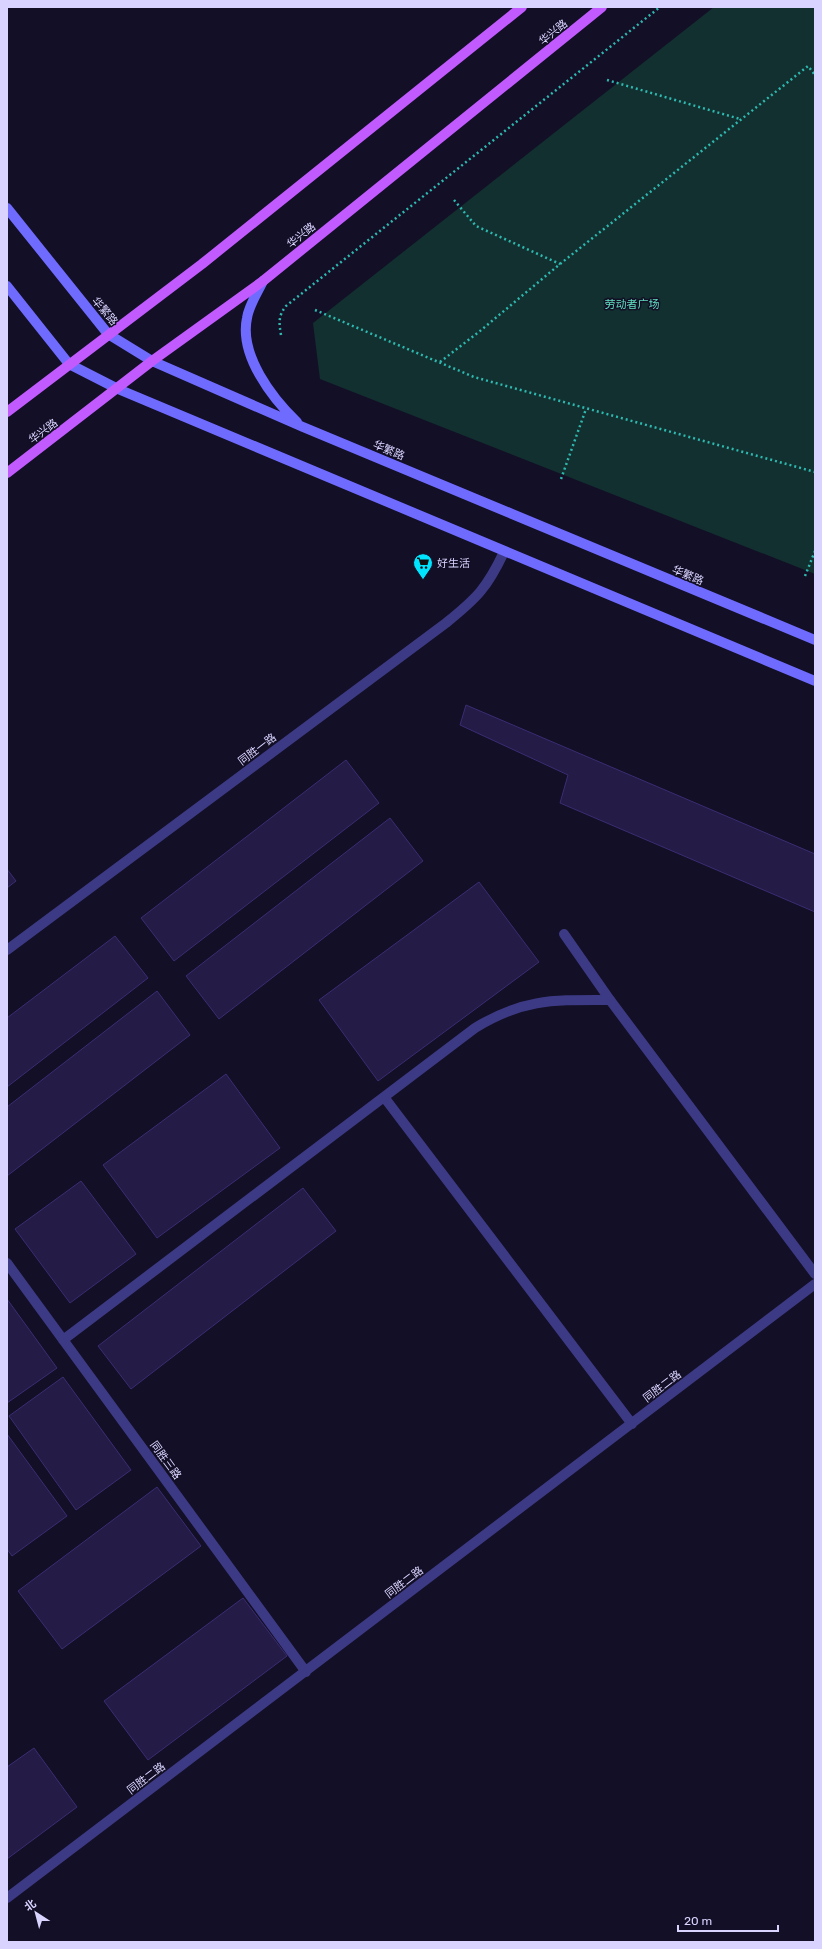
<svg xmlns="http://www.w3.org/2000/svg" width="822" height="1949" font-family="Rubik,'Noto Sans SC',sans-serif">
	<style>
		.green { fill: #12302f }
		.building { fill: #241b47; stroke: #3b2d73 }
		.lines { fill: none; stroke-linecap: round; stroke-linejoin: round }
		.path { stroke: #2fb8b0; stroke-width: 2.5; stroke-dasharray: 2 3; stroke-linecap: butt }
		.lane { stroke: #3d3a85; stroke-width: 10 }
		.street { stroke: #3d3a85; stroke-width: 10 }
		.secondary { stroke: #6f6bff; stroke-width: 10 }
		.primary { stroke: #c25bff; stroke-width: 10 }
		.labels { text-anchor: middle; stroke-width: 3; stroke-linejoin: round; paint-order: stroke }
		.street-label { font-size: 11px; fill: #d9d4ff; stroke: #130f26 }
		.park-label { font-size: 11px; fill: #5fe0c0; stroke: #130f26 }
		.poi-label { font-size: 11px; fill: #d9d4ff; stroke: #130f26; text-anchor: start }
	</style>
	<rect width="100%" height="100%" fill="#130f26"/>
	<path class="green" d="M 714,7 L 815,7 L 815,574 L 320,379 L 313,323 Z"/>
	<path class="building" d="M 466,705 L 815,854 L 815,912 L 560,803 L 568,775 L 460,725 Z
		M 346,760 L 379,803 L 174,961 L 141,918 Z
		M 390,818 L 423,861 L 219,1019 L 186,976 Z
		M 7,869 L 16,881 L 7,888 Z
		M 479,882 L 539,962 L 378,1081 L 319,1000 Z
		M 115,936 L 148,978 L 7,1087 L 7,1018 Z
		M 157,991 L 190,1035 L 7,1176 L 7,1107 Z
		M 226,1074 L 280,1148 L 157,1238 L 103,1165 Z
		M 81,1181 L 136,1254 L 70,1303 L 15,1229 Z
		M 303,1188 L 336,1231 L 131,1389 L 98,1346 Z
		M 7,1299 L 57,1368 L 7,1403 Z
		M 63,1377 L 131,1470 L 76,1510 L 9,1416 Z
		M 7,1434 L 67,1516 L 12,1556 L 7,1549 Z
		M 157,1487 L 201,1546 L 62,1649 L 18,1591 Z
		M 243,1598 L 287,1656 L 148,1760 L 104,1701 Z
		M 34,1748 L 77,1807 L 7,1859 L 7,1767 Z"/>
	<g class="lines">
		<path class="path" d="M 607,80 L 740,119
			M 454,200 L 476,226 L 560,264
			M 315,310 L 474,377 L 815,472
			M 281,335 C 279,323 278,316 286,306 L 660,7
			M 440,362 L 480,331 L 560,264 L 808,66 L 815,75
			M 561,479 L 586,409
			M 805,576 L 815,551"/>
		<path class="lane" d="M 564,934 L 610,1000"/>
		<path class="street" d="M 7,950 L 446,623 C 477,598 487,588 504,552
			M 384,1097 L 632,1424
			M 7,1263 L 306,1672
			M 63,1340 L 475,1028 C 524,998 555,1000 610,1000 L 815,1274
			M 7,1898 L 815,1284"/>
		<path class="secondary" d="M 7,208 L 108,334 L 152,361 L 303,427 L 815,640
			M 263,281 C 258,292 249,305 247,318 C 239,355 272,398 297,422
			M 7,286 L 69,364 L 118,389 L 815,681"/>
		<path class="primary" d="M 7,412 L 202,264 L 522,7
			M 7,473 L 152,361 L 263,281 L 602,7"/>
	</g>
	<defs>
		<g id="supermarket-pin" transform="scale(1)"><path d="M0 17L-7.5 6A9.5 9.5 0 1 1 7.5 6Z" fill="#00e5ff" stroke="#130f26"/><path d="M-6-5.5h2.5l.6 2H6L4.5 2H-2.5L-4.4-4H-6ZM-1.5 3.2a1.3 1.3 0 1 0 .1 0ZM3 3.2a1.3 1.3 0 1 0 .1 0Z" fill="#111"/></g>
	</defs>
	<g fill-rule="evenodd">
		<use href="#supermarket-pin" x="423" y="563"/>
	</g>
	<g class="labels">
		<g class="street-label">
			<text transform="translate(553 32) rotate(-39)" y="4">华兴路</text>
			<text transform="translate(301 235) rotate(-39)" y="4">华兴路</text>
			<text transform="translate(105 311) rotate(50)" y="4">华繁路</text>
			<text transform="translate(43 431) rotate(-37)" y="4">华兴路</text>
			<text transform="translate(389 450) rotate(23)" y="4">华繁路</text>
			<text transform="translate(688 575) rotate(23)" y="4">华繁路</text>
			<text transform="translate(257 749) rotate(-37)" y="4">同胜一路</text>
			<text transform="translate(662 1386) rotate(-37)" y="4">同胜二路</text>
			<text transform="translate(166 1460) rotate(54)" y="4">同胜三路</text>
			<text transform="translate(404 1582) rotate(-37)" y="4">同胜二路</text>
			<text transform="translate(146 1778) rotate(-37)" y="4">同胜二路</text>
		</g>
		<g class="park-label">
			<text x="632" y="308">劳动者广场</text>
		</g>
		<g class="poi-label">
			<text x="437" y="567">好生活</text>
		</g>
	</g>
	<rect width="822" height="1949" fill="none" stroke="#d9d4ff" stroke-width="16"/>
	<g transform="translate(36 1913) rotate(324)" stroke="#130f26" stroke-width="3" paint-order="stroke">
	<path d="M0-3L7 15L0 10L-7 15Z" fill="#d9d4ff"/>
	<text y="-6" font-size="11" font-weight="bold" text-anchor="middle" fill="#d9d4ff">北</text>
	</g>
	<path d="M678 1925v6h100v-6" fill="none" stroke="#d9d4ff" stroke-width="2"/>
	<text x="684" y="1925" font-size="12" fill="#d9d4ff" stroke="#130f26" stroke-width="3" paint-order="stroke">20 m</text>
</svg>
